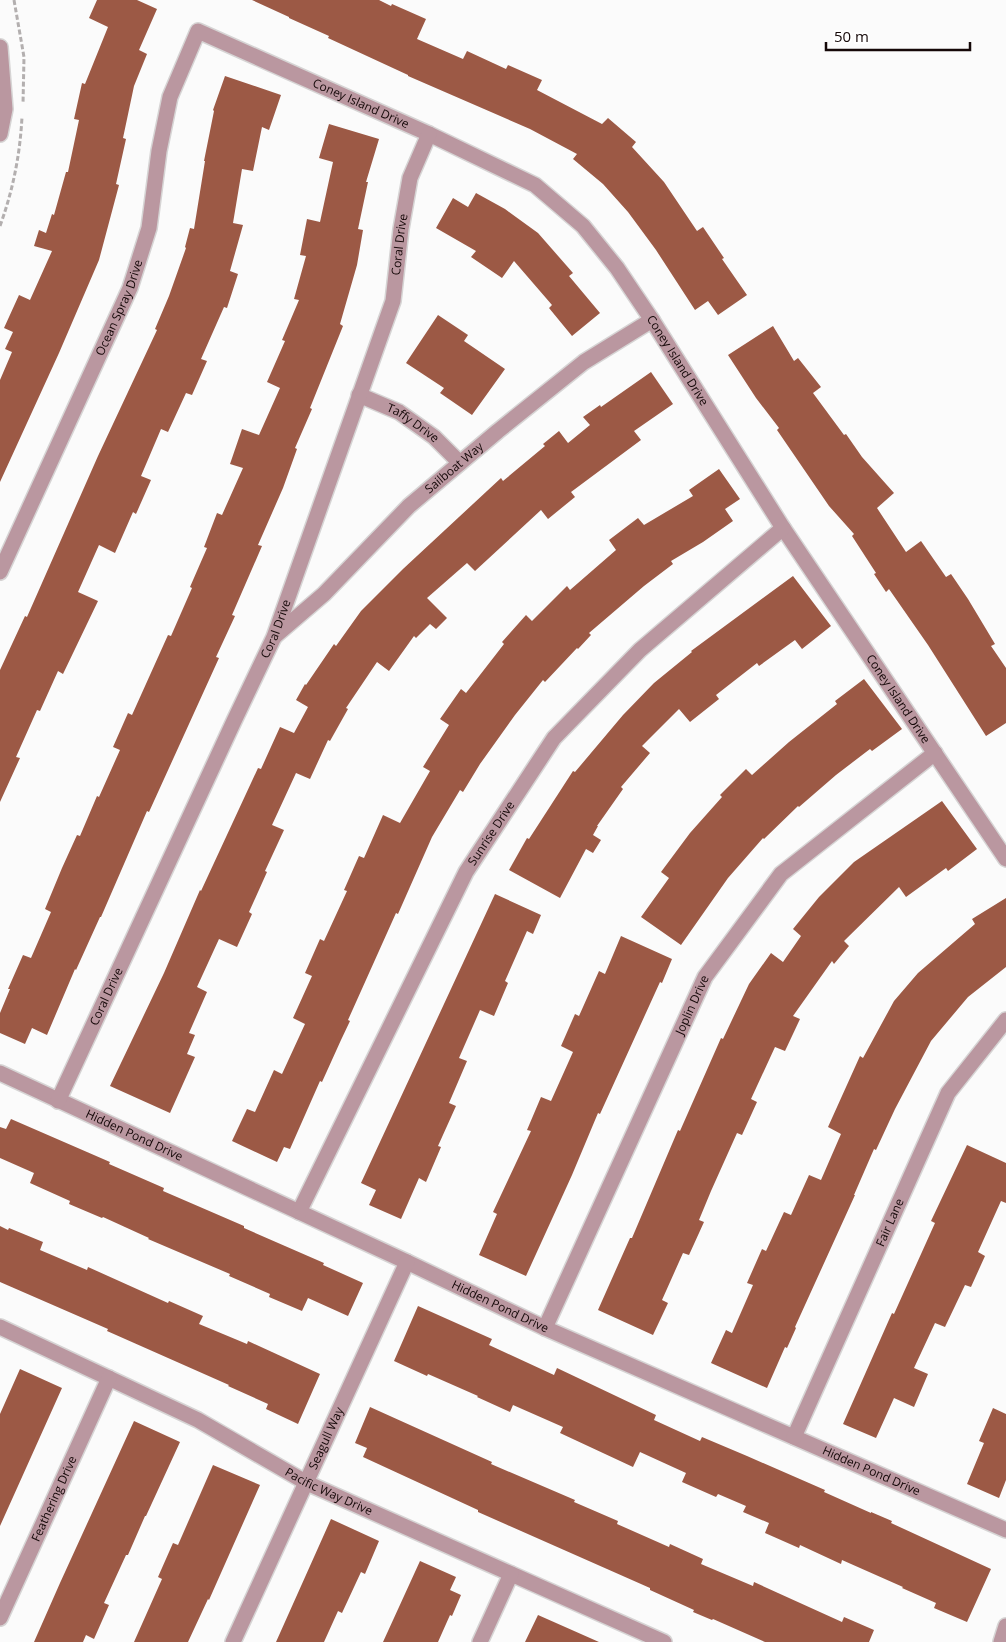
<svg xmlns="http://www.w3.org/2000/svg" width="1006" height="1642" font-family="'Open Sans',sans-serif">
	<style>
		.building { fill: #9c5945 }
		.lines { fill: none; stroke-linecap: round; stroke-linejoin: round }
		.minor-casing { stroke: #d6d4d4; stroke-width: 18 }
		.path { stroke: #b3afaf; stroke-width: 3; stroke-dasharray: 5 2.5; stroke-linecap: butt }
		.minor { stroke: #ba97a0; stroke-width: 15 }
		.labels { text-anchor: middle; stroke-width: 5; stroke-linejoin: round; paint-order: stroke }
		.street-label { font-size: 12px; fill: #150808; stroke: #fff }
	</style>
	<rect width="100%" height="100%" fill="#fbfbfb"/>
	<path class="building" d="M 97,0 L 137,0 L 157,9 L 139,50 L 147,54 L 134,86 L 123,138 L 126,139 L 116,184 L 119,185 L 99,260 L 59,353 L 0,482 L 0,380 L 12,352 L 5,349 L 13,332 L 4,328 L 19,295 L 30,300 L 52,251 L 34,246 L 39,230 L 46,233 L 52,214 L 54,215 L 66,172 L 68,172 L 79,120 L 74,119 L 82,83 L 85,84 L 108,27 L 89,18 Z
		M 252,0 L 379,0 L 391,6 L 392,4 L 426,19 L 417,39 L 463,59 L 467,51 L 506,69 L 508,65 L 542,80 L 537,90 L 602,124 L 608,118 L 636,142 L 632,147 L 664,182 L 697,231 L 703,227 L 724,258 L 722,259 L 747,295 L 718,315 L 708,301 L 695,310 L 656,250 L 628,212 L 603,184 L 573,159 L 577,154 L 530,129 L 408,76 L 408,75 L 328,38 L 329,36 L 289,18 L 289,17 Z
		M 225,76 L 281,95 L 269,130 L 262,127 L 253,171 L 242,169 L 233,223 L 243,225 L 230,271 L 238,274 L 227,308 L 224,307 L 201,359 L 207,361 L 192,395 L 186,393 L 168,432 L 161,429 L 141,476 L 151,480 L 136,514 L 133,512 L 115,553 L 99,545 L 78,592 L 98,601 L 63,674 L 58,671 L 40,711 L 37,710 L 16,757 L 20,758 L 0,802 L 0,670 L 25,616 L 27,617 L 98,456 L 157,330 L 155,329 L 169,296 L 186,248 L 185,247 L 190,228 L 194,229 L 205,161 L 204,161 L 214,111 L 213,110 Z
		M 329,124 L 379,139 L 366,182 L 368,182 L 358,229 L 363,230 L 357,265 L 340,324 L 343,326 L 310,408 L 312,409 L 295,448 L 297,449 L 283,488 L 258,545 L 262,546 L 232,615 L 235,616 L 216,657 L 219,658 L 149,812 L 147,811 L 101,917 L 100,917 L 76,970 L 75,969 L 47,1035 L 32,1028 L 25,1044 L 0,1033 L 0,1013 L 10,989 L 8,989 L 23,955 L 31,958 L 51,912 L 45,909 L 62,868 L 77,835 L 80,836 L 97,796 L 99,797 L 120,750 L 113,747 L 128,713 L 132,715 L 168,635 L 171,636 L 192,588 L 190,587 L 207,548 L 204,547 L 217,513 L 222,515 L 243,468 L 230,464 L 242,429 L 259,435 L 280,388 L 267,382 L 285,341 L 282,340 L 299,300 L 294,299 L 306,256 L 300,255 L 307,219 L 320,222 L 333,162 L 319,158 Z
		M 476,193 L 505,209 L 538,233 L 573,273 L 569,276 L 600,313 L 572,336 L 549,308 L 552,305 L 514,261 L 502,278 L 471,257 L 476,251 L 436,228 L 453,198 L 468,207 Z
		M 438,315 L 468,335 L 464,341 L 505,369 L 472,415 L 440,393 L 444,388 L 406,363 Z
		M 773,326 L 794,361 L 798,358 L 821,387 L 813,393 L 844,435 L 846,434 L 862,457 L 894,493 L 877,508 L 906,552 L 921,541 L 946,577 L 951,574 L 968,599 L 995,644 L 991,646 L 1006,668 L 1006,723 L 986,736 L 928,645 L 889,589 L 886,592 L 874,574 L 876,573 L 852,536 L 854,534 L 829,506 L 777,430 L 779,428 L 756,398 L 728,355 Z
		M 651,372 L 673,404 L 634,431 L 641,440 L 571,492 L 575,497 L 548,519 L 541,510 L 475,571 L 467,563 L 427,598 L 447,618 L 436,629 L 430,624 L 416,638 L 414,636 L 389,671 L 377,662 L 346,708 L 348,709 L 330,741 L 328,740 L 310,779 L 296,773 L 272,825 L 284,830 L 265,871 L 267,872 L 249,912 L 252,914 L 237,947 L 219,939 L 197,987 L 207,992 L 189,1033 L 195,1035 L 187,1054 L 195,1057 L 170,1113 L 110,1086 L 164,973 L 200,890 L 201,891 L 258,768 L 261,769 L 280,727 L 294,733 L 308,707 L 296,700 L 305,684 L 306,685 L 334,644 L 336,646 L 361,611 L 403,569 L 501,478 L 503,481 L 545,446 L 543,444 L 559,431 L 568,443 L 590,425 L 583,417 L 600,405 L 601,407 Z
		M 719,469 L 740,499 L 725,509 L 733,521 L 703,542 L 671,561 L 673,564 L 644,586 L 589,633 L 591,635 L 578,649 L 577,648 L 545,682 L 543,680 L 515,715 L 480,764 L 463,792 L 460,790 L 432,837 L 398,914 L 396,913 L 348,1020 L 350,1021 L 341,1040 L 322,1082 L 320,1081 L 290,1149 L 284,1147 L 277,1162 L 232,1141 L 247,1109 L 255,1112 L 274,1070 L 282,1074 L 305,1024 L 293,1018 L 312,976 L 305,973 L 320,939 L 324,941 L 347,891 L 344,890 L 359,856 L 364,858 L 383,815 L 400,823 L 430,771 L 423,767 L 449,725 L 440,719 L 461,689 L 466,693 L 504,644 L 502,642 L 526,615 L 532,621 L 567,586 L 570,590 L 616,550 L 609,540 L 638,518 L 644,525 L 693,496 L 689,490 Z
		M 793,576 L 831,626 L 802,649 L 795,640 L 759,666 L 757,663 L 716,695 L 719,699 L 690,722 L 679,709 L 642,746 L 650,753 L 621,787 L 623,789 L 597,826 L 598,826 L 593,835 L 601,840 L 593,853 L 586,849 L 560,898 L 509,870 L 527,838 L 529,839 L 573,771 L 575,772 L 623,715 L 654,683 L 692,652 L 691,651 Z
		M 864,679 L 902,729 L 872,751 L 870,749 L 836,775 L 799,807 L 798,806 L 764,839 L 763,838 L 728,878 L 681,945 L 641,917 L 669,878 L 661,872 L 690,833 L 722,797 L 720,795 L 746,769 L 752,775 L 789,742 L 837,704 L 835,701 Z
		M 942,801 L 977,849 L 948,871 L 946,868 L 906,897 L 899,887 L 844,941 L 849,946 L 834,964 L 832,961 L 793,1016 L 800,1019 L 785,1051 L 775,1047 L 751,1099 L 757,1102 L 742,1135 L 737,1133 L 711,1191 L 699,1220 L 704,1222 L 689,1255 L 683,1253 L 662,1300 L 668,1303 L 653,1335 L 598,1310 L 630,1238 L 632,1238 L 678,1130 L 680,1131 L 721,1038 L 723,1039 L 749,984 L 771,953 L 783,962 L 801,936 L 793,929 L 819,897 L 854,862 Z
		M 495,894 L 541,915 L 533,934 L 527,931 L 505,981 L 508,983 L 494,1016 L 480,1010 L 459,1058 L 467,1061 L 449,1103 L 456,1106 L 438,1146 L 441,1147 L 426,1182 L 419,1178 L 401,1219 L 369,1205 L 376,1190 L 361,1183 Z
		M 1006,898 L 1006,967 L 968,997 L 931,1041 L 895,1109 L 876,1150 L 874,1149 L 854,1195 L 855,1195 L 795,1327 L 796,1328 L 787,1348 L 785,1347 L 767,1388 L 711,1363 L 726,1330 L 732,1333 L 753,1285 L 747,1283 L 762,1249 L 766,1251 L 784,1212 L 791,1215 L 809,1175 L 821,1180 L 841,1134 L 828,1127 L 860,1056 L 863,1058 L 894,1001 L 918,973 L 975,924 L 972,919 Z
		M 621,936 L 672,959 L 662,983 L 660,982 L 600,1114 L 598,1113 L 572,1175 L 526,1276 L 479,1255 L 497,1214 L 493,1212 L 531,1131 L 527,1130 L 541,1097 L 551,1101 L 573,1052 L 561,1046 L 575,1014 L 579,1016 L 599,971 L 605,974 Z
		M 11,1119 L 110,1162 L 109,1164 L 164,1188 L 163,1191 L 244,1226 L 244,1228 L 324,1263 L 323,1265 L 363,1283 L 348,1316 L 308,1298 L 302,1311 L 269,1297 L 270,1294 L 229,1276 L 230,1274 L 148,1239 L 149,1238 L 103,1217 L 102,1218 L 69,1204 L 70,1201 L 30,1183 L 34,1173 L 0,1158 L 0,1127 L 6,1129 Z
		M 967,1145 L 1006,1163 L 1006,1203 L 1001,1201 L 978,1252 L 985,1256 L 971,1287 L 965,1285 L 945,1327 L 935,1323 L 914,1368 L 928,1374 L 914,1407 L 894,1398 L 876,1438 L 843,1424 L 892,1313 L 894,1314 L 935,1223 L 931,1221 Z
		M 0,1226 L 8,1230 L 9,1228 L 43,1242 L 40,1250 L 87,1270 L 88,1267 L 168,1303 L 169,1301 L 203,1316 L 199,1324 L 247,1344 L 248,1341 L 320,1374 L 298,1424 L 266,1409 L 268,1404 L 228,1386 L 229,1385 L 107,1331 L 108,1329 L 0,1282 Z
		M 418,1306 L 492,1339 L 489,1345 L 554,1375 L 557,1368 L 656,1415 L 654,1420 L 700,1441 L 702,1437 L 747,1456 L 825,1490 L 824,1492 L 871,1513 L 871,1512 L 892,1521 L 891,1523 L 991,1569 L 967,1622 L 934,1608 L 936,1603 L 902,1588 L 903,1587 L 842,1560 L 841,1564 L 800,1545 L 799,1548 L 765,1533 L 769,1523 L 743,1512 L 746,1506 L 718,1494 L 716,1497 L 682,1482 L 686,1473 L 640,1452 L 633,1467 L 560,1433 L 563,1427 L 513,1405 L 510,1412 L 477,1397 L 478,1396 L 428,1374 L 427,1376 L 394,1361 Z
		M 20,1369 L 62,1388 L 0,1526 L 0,1414 Z
		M 370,1407 L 492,1462 L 491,1464 L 575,1500 L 574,1502 L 618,1521 L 617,1524 L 669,1547 L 670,1544 L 703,1559 L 701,1564 L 753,1586 L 754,1582 L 842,1622 L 844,1617 L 874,1630 L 869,1642 L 765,1642 L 713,1619 L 712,1620 L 693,1612 L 694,1610 L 650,1590 L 650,1588 L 478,1512 L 478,1510 L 363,1457 L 367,1448 L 355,1443 Z
		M 993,1408 L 1006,1414 L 1006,1480 L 999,1498 L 967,1484 L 984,1443 L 979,1441 Z
		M 134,1421 L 180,1442 L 146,1516 L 145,1516 L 128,1555 L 126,1555 L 104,1603 L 109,1605 L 94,1639 L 86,1635 L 83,1642 L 34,1642 L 60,1583 Z
		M 213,1465 L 260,1485 L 209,1600 L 208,1599 L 188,1642 L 134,1642 L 162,1579 L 158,1577 L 173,1543 L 178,1545 Z
		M 331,1519 L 379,1541 L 365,1574 L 361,1572 L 342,1613 L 338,1611 L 324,1642 L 276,1642 Z
		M 420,1561 L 456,1577 L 450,1590 L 461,1595 L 452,1616 L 450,1615 L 438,1642 L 383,1642 Z
		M 538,1615 L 599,1642 L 525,1642 Z"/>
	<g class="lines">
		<g class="minor-casing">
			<g id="minor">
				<path d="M 0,47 L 5,109 L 0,134"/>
				<path id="s1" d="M 359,395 L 399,412 L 434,437 L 460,463"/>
				<path id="s2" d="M 0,572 L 130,288 L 149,228 L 159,151 L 170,97 L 198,31 L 429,134 L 535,185 L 583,226 L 617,268 L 652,320 L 783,528 L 1006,859"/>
				<path id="s3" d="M 275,636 L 324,594 L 409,506 L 498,431 L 584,362 L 652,320"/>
				<path id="s4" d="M 0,1073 L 407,1262 L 545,1328 L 1006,1530"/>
				<path id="s5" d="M 58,1101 L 234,721 L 274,637 L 393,301 L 401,229 L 410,178 L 429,134"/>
				<path id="s6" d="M 299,1212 L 466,872 L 554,738 L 640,650 L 783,528"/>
				<path id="s7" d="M 0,1327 L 198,1420 L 307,1483 L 664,1642"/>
				<path id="s8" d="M 545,1328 L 705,977 L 781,874 L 935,753"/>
				<path id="s9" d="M 794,1437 L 948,1093 L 1006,1020"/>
				<path id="s10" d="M 0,1618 L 109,1378"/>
				<path id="s11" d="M 233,1642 L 407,1262"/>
				<path d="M 480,1642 L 511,1574"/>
				<path d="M 1001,1642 L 1006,1626"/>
			</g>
		</g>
		<path class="path" d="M 14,0 L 24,57 L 23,104
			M 0,226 C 13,190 20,155 22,117"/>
		<use href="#minor" class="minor"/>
	</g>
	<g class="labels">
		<g class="street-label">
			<text dy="4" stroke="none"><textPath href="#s2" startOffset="758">Coney Island Drive</textPath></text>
			<text dy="4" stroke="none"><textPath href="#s5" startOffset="925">Coral Drive</textPath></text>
			<text dy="4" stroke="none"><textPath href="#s2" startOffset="290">Ocean Spray Drive</textPath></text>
			<text dy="4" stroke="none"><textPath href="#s2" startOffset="1178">Coney Island Drive</textPath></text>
			<text dy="4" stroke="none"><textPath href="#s1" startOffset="61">Taffy Drive</textPath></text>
			<text dy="4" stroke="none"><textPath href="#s3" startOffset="246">Sailboat Way</textPath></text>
			<text dy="4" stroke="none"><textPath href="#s5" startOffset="520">Coral Drive</textPath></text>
			<text dy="4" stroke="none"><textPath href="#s2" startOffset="1582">Coney Island Drive</textPath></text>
			<text dy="4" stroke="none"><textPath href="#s6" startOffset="425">Sunrise Drive</textPath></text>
			<text dy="4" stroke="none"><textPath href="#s5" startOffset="115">Coral Drive</textPath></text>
			<text dy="4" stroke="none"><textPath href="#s8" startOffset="355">Joplin Drive</textPath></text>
			<text dy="4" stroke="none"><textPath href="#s4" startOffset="148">Hidden Pond Drive</textPath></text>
			<text dy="4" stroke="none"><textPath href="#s9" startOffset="235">Fair Lane</textPath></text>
			<text dy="4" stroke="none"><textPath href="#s4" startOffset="552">Hidden Pond Drive</textPath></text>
			<text dy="4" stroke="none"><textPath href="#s11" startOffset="224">Seagull Way</textPath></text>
			<text dy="4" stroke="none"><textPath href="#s4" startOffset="958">Hidden Pond Drive</textPath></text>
			<text dy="4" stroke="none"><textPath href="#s7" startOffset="368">Pacific Way Drive</textPath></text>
			<text dy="4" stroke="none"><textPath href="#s10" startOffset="131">Feathering Drive</textPath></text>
		</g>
	</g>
	<path d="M826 42v8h144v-8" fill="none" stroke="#150808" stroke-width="2.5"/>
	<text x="834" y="42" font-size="15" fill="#150808" stroke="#ffffff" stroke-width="4" paint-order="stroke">50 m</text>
</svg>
